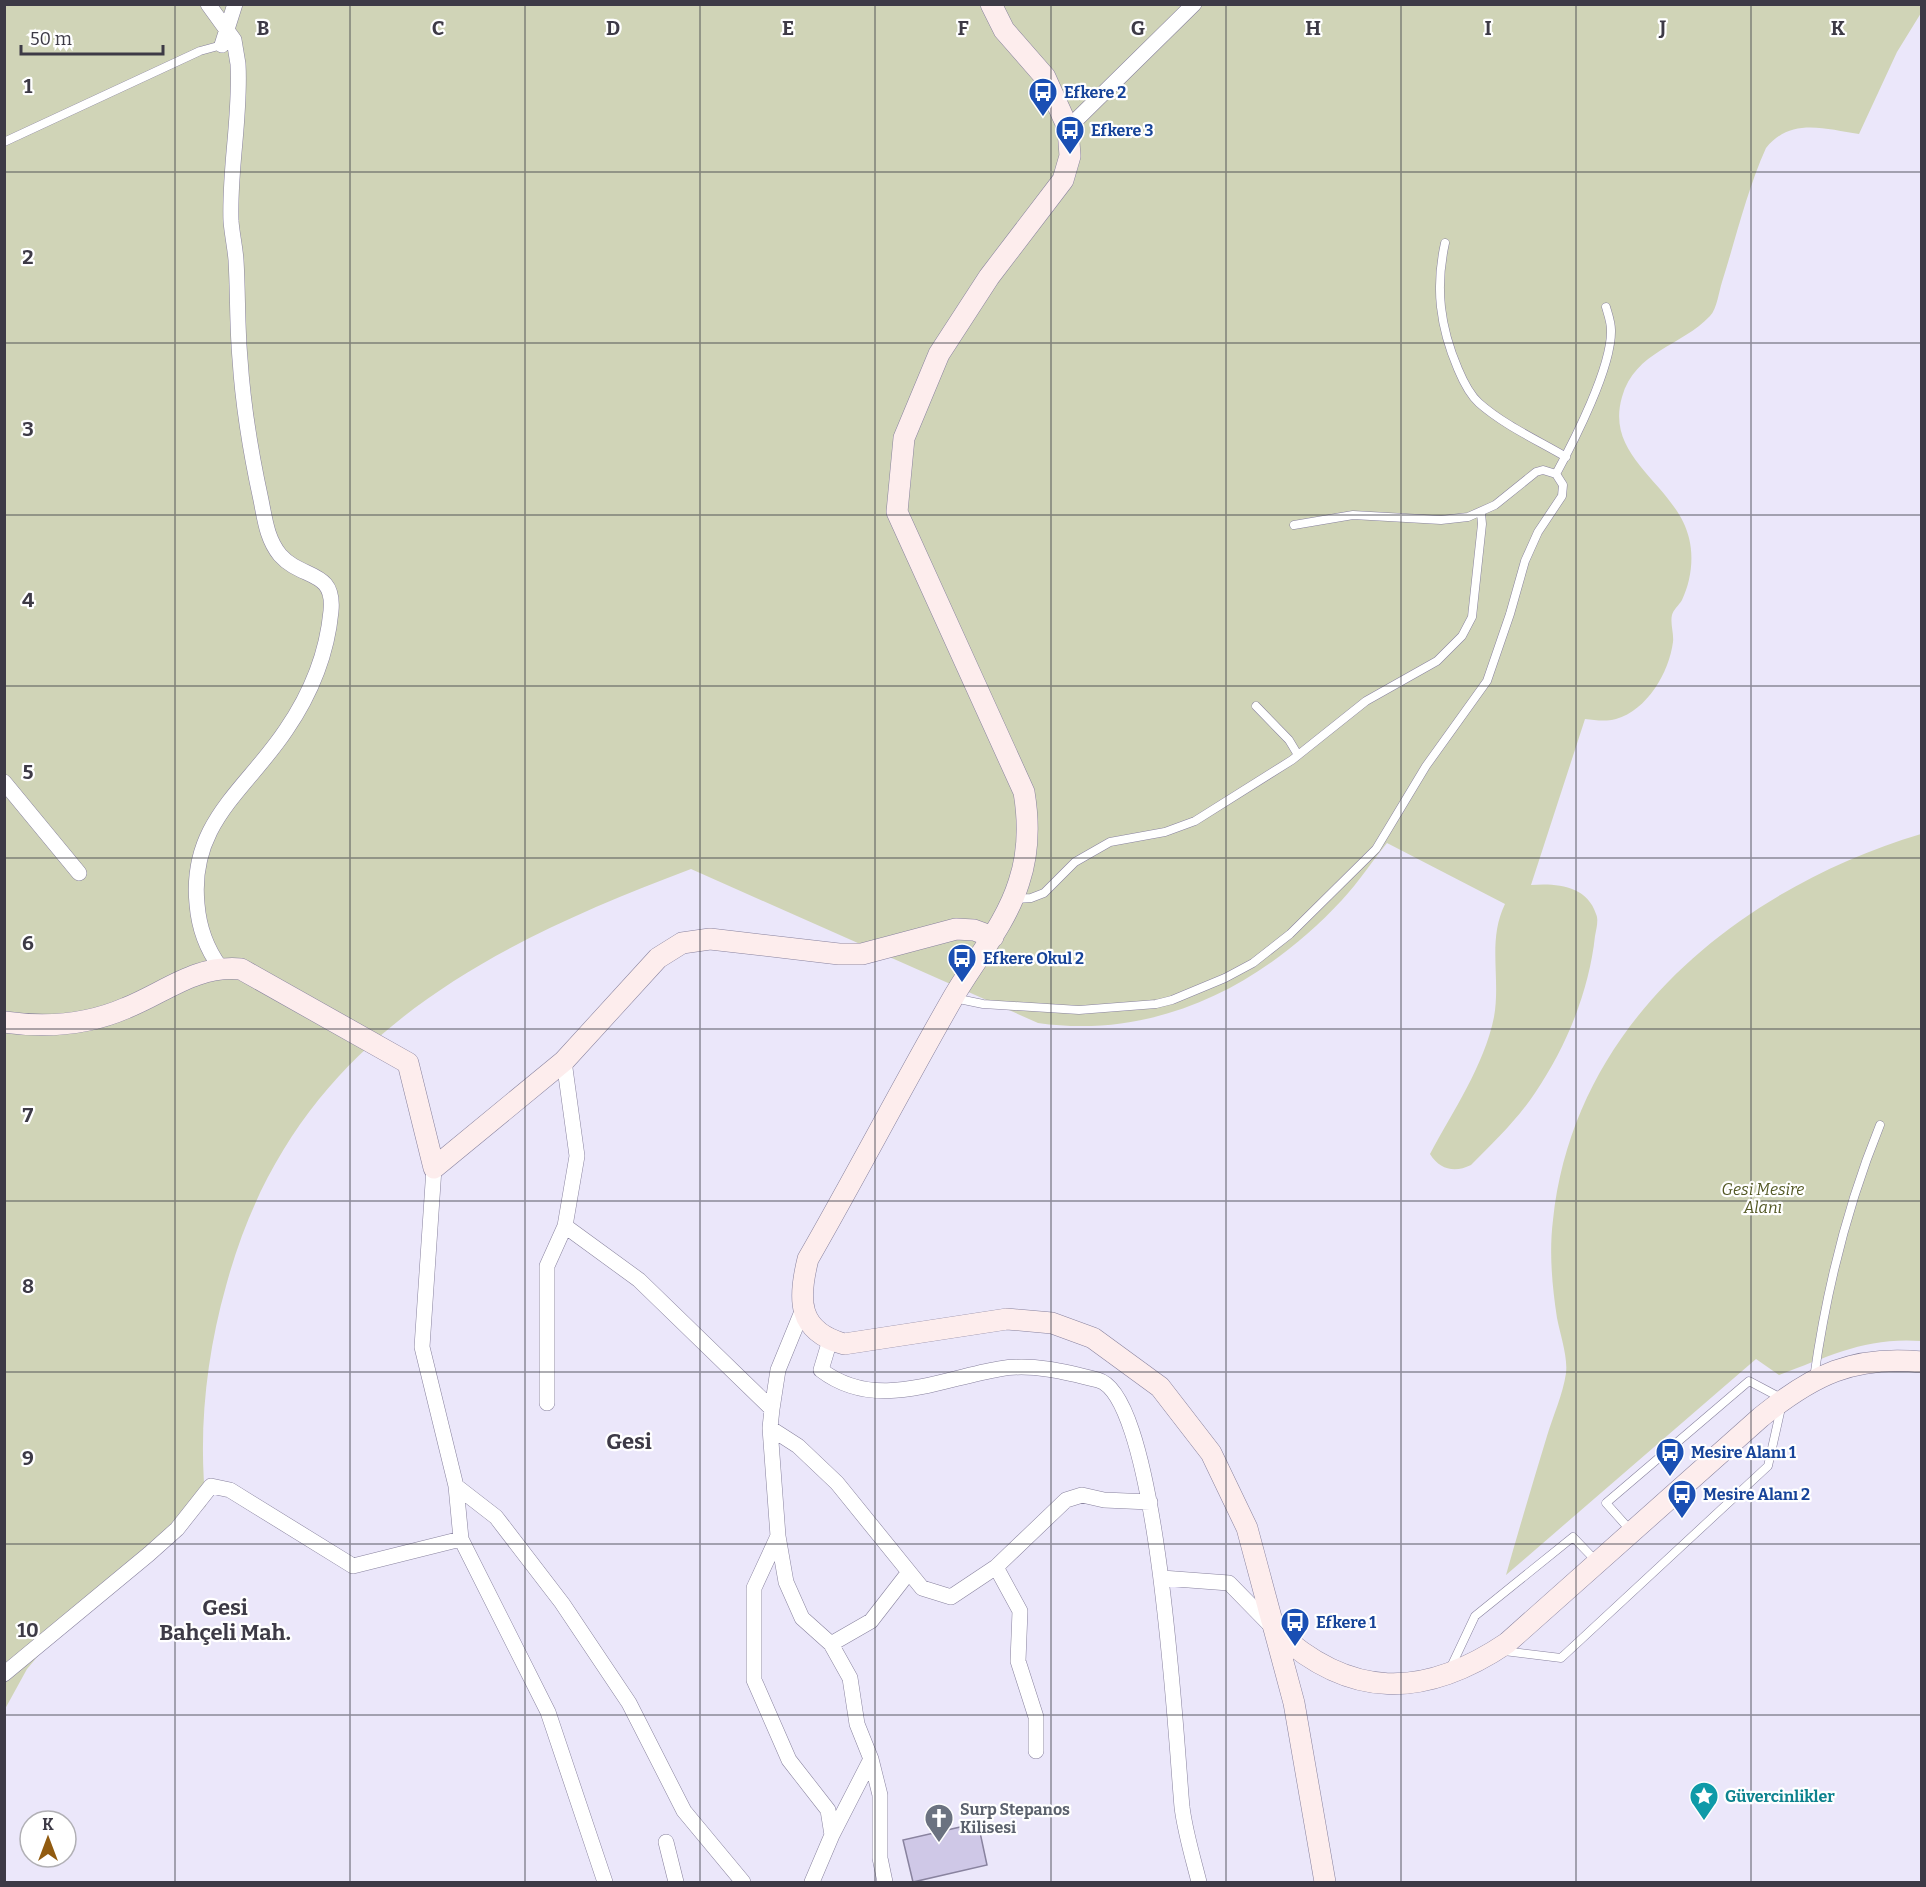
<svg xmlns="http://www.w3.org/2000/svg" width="1926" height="1887" font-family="Bitter,serif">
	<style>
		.green { fill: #d0d4b7 }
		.building { fill: #cfc8e7; stroke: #89839f; stroke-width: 1.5 }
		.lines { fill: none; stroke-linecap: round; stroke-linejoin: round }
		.lane-casing { stroke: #88829e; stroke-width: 9 }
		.street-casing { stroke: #88829e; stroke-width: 16 }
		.secondary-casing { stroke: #88829e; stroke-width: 22 }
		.lane { stroke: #fff; stroke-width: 8 }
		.street { stroke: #fff; stroke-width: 15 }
		.secondary { stroke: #fdeded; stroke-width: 21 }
		.grid { fill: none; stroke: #3d3a46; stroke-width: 1.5; stroke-opacity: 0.55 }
		.labels { text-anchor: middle; stroke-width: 4.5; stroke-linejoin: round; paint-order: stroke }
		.transit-label { font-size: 16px; font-weight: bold; fill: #164399; stroke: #fff; text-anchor: start }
		.park-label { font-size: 16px; font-style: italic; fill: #545925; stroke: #fff }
		.culture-label { font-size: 16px; font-weight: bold; fill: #0d838f; stroke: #fff; text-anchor: start }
		.worship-label { font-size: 16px; font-weight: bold; fill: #5b616d; stroke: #fff; text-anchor: start }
		.district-label { font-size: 22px; font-weight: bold; fill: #3d3a46; stroke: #fff }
		.grid-label { font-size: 20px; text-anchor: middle; font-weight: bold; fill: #3d3a46; stroke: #fff; stroke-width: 4.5; stroke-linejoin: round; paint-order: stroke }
	</style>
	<rect width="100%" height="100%" fill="#ebe7fa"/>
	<path class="green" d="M 5,5 L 1921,5 L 1921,13 L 1897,52 L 1859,134 C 1825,129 1791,117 1766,148 C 1747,190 1736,238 1722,282 C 1719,291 1717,309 1710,316 C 1682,346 1635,351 1622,397 C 1604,459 1676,484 1689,538 C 1694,558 1691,581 1682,600 C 1679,605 1673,610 1672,615 C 1670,623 1674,634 1673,642 C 1669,673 1647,710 1616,719 C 1605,722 1595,720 1585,719 L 1531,885 C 1555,883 1587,885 1596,914 C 1599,920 1596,930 1595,936 C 1589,992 1566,1047 1535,1093 C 1517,1120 1494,1142 1471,1165 C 1455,1173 1440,1170 1430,1154 C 1453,1111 1484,1066 1494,1017 C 1501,978 1487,941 1505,904 L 1387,843 C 1372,861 1359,882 1342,900 C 1262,986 1157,1040 1038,1023 L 691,869 C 475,950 290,1047 226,1286 C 206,1357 198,1433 206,1506 L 43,1650 L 27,1669 L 5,1709 Z
		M 1921,834 L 1921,1341 C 1866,1337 1830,1356 1779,1375 L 1756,1359 L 1506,1575 C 1519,1529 1533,1482 1547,1436 C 1553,1416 1563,1394 1566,1373 C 1568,1357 1560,1334 1557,1318 C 1552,1285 1549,1252 1553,1220 C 1574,1021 1741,888 1921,834 Z"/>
	<path class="building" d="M 978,1823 L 987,1865 L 913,1882 L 903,1840 Z"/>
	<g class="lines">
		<g class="lane-casing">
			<path id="lane" d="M 4,142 L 200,51 L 222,45
				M 1445,243 C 1435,288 1440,327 1458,369 C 1463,381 1469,394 1479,403 C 1504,425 1537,440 1566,457
				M 1556,474 C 1574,441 1612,367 1611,330 C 1611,322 1608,314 1606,307
				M 1256,706 L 1289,740 L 1298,755
				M 1015,899 L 1031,898 L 1044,893 L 1075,862 L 1110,842 L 1165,832 L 1195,821 L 1292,760 L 1366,701 L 1437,661 L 1462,636 L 1472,617 L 1482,524 L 1481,513
				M 954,998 L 983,1004 L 1079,1010 L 1156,1004 L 1172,1000 L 1225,978 L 1253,963 L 1290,934 L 1376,849 L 1426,766 L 1487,681 L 1510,614 L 1525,561 L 1538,532 L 1562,496 L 1563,485 L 1556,474 L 1543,470 L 1536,472 L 1495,505 L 1468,517 L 1441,520 L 1353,515 L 1294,525
				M 1814,1378 C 1826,1292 1847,1206 1880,1125
				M 1631,1531 L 1606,1503 L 1749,1381 L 1781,1398
				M 1504,1651 L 1561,1658 L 1768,1466 L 1781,1408
				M 1450,1669 L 1475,1616 L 1573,1537 L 1597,1562"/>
		</g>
		<g class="street-casing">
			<path id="street" d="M 208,4 L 234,40 L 238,64 C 241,116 229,169 231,221 C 232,234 235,247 236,260 C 238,293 237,326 240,359 C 243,406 251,454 261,500 C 265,520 267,539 280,555 C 302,580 335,569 331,611 C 327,654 310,695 286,730 C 246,790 189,823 197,904 C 199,929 206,948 220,967
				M 222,45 L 235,4
				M 1068,128 L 1194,4
				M 4,782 L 79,873
				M 564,1061 L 577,1156 L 565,1226 L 639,1280 L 772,1409
				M 434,1168 L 422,1347 L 456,1486 L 461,1539 L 548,1712 L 605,1882
				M 803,1309 L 778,1370 L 772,1409 L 770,1428 L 778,1536 L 754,1588 L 754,1680 L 789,1760 L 828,1810 L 832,1835 L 812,1882
				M 830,1340 L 821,1370 C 876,1412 939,1379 999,1369 C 1031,1363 1067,1372 1098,1380 C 1159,1396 1176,1744 1182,1807 C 1185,1832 1193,1858 1199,1882
				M 547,1403 L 547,1266 L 565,1226
				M 770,1428 L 798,1446 L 837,1483 L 922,1588 L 951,1597 L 996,1567 L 1066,1500 L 1082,1495 L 1104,1500 L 1150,1502
				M 456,1486 L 496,1517 L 562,1603 L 629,1703 L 684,1811 L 743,1882
				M 778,1536 L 786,1582 L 802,1618 L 831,1644 L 850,1678 L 857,1724 L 871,1759 L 880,1795 L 880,1858 L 885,1882
				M 996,1567 L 1020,1611 L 1018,1661 L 1036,1717 L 1036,1751
				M 1162,1578 L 1229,1583 L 1272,1627
				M 831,1644 L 871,1621 L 909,1572
				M 4,1674 L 149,1554 L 177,1529 L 211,1486 L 230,1490 L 353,1566 L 461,1539
				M 832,1835 L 871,1759
				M 666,1842 L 676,1882"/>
		</g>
		<g class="secondary-casing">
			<path id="secondary" d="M 991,4 L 1004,30 L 1045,77 L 1068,128 L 1070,156 L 1063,180 L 989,277 L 939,354 L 904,438 L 897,512 L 1024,792 C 1029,822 1029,852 1019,882 C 1006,924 976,958 954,996 C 904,1083 858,1172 808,1259 C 798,1299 797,1331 844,1344 L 1007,1319 L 1052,1323 L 1093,1338 L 1160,1387 L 1211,1453 L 1247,1528 L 1294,1703 L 1325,1882
				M 4,1022 C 46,1028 87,1025 126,1008 C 166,992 195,965 241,969 L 408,1063 L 434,1168 L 564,1061 L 658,958 L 682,943 L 710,939 L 839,954 L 862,954 L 956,929 L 974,930 L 993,937
				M 1274,1629 C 1349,1700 1424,1699 1507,1643 L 1761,1417 C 1813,1375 1853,1355 1922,1362"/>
		</g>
		<use href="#lane" class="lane"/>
		<use href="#street" class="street"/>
		<use href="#secondary" class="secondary"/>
	</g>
	<path class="grid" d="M 175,4 L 175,1882M 350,4 L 350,1882M 525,4 L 525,1882M 700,4 L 700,1882M 875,4 L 875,1882M 1051,4 L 1051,1882M 1226,4 L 1226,1882M 1401,4 L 1401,1882M 1576,4 L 1576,1882M 1751,4 L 1751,1882M 4,172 L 1922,172M 4,343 L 1922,343M 4,515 L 1922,515M 4,686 L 1922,686M 4,858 L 1922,858M 4,1029 L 1922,1029M 4,1201 L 1922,1201M 4,1372 L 1922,1372M 4,1544 L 1922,1544M 4,1715 L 1922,1715"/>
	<defs>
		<g id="bus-pin" transform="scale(1.5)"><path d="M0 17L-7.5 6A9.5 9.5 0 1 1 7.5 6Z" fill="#1a4fb4" stroke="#fff"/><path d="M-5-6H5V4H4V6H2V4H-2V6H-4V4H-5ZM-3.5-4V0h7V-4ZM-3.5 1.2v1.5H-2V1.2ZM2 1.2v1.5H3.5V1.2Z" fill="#fff"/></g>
		<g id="sight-pin" transform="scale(1.5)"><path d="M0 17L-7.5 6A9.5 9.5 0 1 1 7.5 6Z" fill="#0f9aa8" stroke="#fff"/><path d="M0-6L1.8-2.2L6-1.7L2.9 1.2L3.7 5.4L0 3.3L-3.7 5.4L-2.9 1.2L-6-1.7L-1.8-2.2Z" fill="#fff"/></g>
		<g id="church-pin" transform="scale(1.5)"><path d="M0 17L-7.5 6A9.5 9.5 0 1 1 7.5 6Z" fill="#6b7280" stroke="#fff"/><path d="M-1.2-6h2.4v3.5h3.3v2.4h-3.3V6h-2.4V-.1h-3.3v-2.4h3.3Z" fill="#fff"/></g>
	</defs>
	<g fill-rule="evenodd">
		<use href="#bus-pin" x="1043" y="92"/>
		<use href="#bus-pin" x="1070" y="130"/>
		<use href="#bus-pin" x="962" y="958"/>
		<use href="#bus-pin" x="1670" y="1452"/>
		<use href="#bus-pin" x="1682" y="1494"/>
		<use href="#bus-pin" x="1295" y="1622"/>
		<use href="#sight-pin" x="1704" y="1796"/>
		<use href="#church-pin" x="939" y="1818"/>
	</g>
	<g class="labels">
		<g class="transit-label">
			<text x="1064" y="98">Efkere 2</text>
			<text x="1091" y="136">Efkere 3</text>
			<text x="983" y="964">Efkere Okul 2</text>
			<text x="1691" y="1458">Mesire Alanı 1</text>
			<text x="1703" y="1500">Mesire Alanı 2</text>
			<text x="1316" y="1628">Efkere 1</text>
		</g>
		<g class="park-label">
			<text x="1763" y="1195">Gesi Mesire<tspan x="1763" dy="18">Alanı</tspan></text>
		</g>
		<g class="culture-label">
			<text x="1725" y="1802">Güvercinlikler</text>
		</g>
		<g class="worship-label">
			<text x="960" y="1815">Surp Stepanos<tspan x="960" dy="18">Kilisesi</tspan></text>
		</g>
		<g class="district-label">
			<text x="629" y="1449">Gesi</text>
			<text x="225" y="1615">Gesi<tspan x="225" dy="25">Bahçeli Mah.</tspan></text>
		</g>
	</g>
	<g class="grid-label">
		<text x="263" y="35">B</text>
		<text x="438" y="35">C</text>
		<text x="613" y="35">D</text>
		<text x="788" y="35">E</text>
		<text x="963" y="35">F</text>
		<text x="1138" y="35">G</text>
		<text x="1313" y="35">H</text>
		<text x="1488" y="35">I</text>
		<text x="1663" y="35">J</text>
		<text x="1838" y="35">K</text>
		<text x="28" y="93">1</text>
		<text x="28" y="264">2</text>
		<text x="28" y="436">3</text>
		<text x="28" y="607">4</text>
		<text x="28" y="779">5</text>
		<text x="28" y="950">6</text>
		<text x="28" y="1122">7</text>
		<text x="28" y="1293">8</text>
		<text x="28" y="1465">9</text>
		<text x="28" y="1637">10</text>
	</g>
	<rect width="1926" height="1887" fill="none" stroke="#3d3a46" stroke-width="12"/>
	<g transform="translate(48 1839)"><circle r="28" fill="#ffffff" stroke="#b1b0b5" stroke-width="1.5"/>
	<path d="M0-4.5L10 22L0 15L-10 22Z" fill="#915b10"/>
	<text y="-9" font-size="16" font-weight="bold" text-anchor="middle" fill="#3d3a46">K</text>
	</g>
	<path d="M21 45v9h142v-9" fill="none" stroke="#3d3a46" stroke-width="3"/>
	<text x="30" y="45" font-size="18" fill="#3d3a46" stroke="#ffffff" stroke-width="4.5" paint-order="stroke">50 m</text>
</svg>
